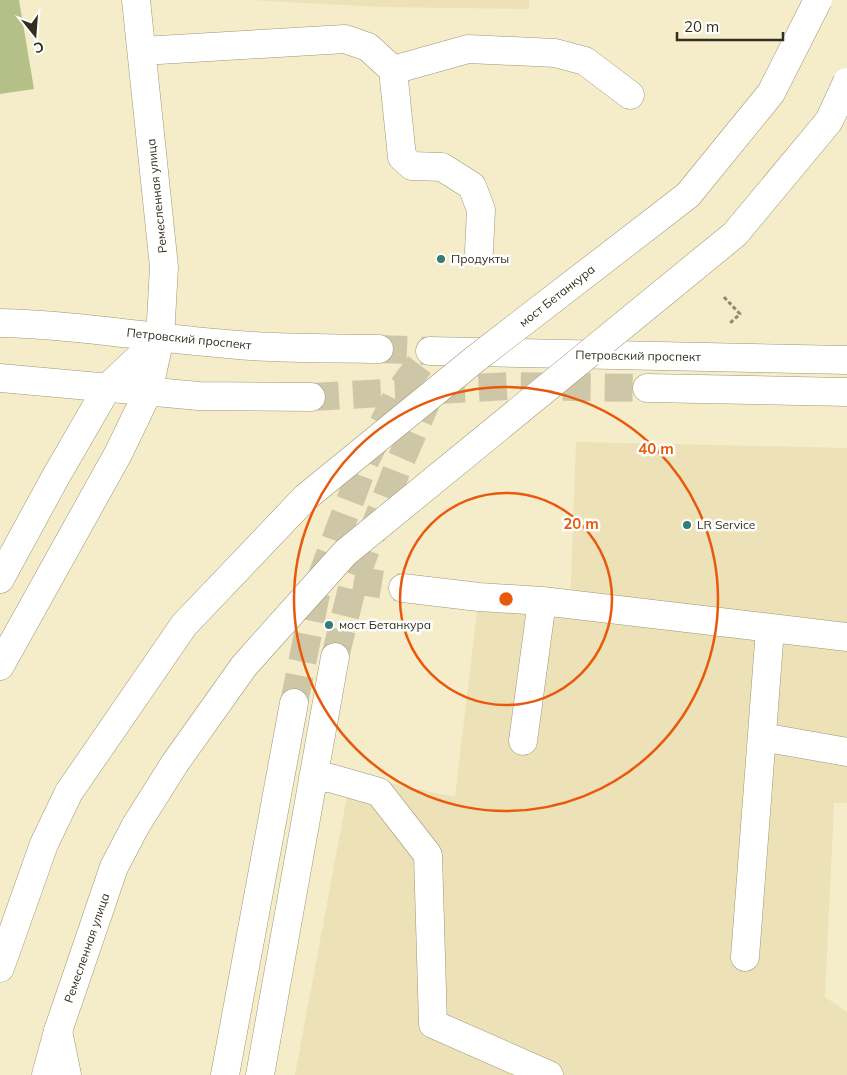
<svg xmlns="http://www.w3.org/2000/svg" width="847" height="1075" font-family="Mulish,sans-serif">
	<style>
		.built { fill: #ece1b7 }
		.green { fill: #b4c087 }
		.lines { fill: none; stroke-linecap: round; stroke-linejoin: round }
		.minor-tunnel { stroke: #cec7a7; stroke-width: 28; stroke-dasharray: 28 14; stroke-linecap: butt }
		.minor-casing { stroke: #9e9675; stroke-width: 29 }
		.major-casing { stroke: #9e9675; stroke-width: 29 }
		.path { stroke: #8e8970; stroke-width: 3; stroke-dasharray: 4 2.5; stroke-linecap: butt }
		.minor { stroke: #fff; stroke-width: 28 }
		.major { stroke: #fff; stroke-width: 28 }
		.major-bridge-casing { stroke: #9e9675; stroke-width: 29; stroke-linecap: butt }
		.major-bridge { stroke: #fff; stroke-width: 28 }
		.ring { fill: none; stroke: #e8590c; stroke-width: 2.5 }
		.poi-dot { fill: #347c76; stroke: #fff; stroke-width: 2 }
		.labels { text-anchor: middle; stroke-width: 5; stroke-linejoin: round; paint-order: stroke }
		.street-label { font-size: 12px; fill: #322f21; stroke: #fff }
		.poi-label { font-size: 12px; fill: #322f21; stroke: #fff; text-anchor: start }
		.centre { fill: #e8590c; stroke: #fff; stroke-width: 2.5 }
		.ring-label { font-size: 15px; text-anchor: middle; font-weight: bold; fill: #e8590c; stroke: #fff; stroke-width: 5; stroke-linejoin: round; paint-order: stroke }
	</style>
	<rect width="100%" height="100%" fill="#f5edc9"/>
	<path class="built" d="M 250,0 L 529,0 L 529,9 L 381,7 Z
		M 576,442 L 847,448 L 847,803 L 834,803 L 825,997 L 847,1012 L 847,1075 L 295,1075 L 351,775 L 455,797 L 477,611 L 570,608 Z"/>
	<path class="green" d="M 0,0 L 19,0 L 34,89 L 0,94 Z"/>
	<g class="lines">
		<path class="minor-tunnel" d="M 379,349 L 430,351
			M 311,397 L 509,386 L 647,388
			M 354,580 L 403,588
			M 335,657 L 354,580 L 398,467 L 432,389
			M 294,703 L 317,589 L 365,461 L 399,392 L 430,351"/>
		<g class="minor-casing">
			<path id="minor" d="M 142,51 L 345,39 L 368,47 L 393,70 L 402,157 L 412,166 L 442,167 L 472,186 L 481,210 L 479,251
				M 393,70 L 468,49 L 555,53 L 585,61 L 630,95
				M 0,323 C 80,325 158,339 238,345 C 285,349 332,348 379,349
				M 430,351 L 847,360
				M 0,378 L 199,396 L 311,397
				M 647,388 L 847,392
				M 0,579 L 55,478 L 107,388 L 160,338
				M 403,588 L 479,597 L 542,601 L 847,637
				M 0,666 L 118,454 L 148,392 L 160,338 L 164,267 L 136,0
				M 762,737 L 847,752
				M 523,741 L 542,601
				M 313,777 L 330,778 L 379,792 L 428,855 L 433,1024 L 549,1075
				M 745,957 L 770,629
				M 58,1031 L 67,1075
				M 225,1075 L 294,703
				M 260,1075 L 335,657"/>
		</g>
		<g class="major-casing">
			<path id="major" d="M 0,968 L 44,844 L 69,792
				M 46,1075 L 58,1031 L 114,867 L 136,825"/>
		</g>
		<path class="path" d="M 724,297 L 740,314 L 729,324"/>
		<use href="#minor" class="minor"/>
		<use href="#major" class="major"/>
		<g class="major-bridge-casing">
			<path id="major-bridge" d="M 69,792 L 184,625 L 306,497 L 474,360 L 688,195 L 771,93 L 818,0
				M 136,825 L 175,763 L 244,666 L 345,553 L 735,234 L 829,121 L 847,82"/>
		</g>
		<use href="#major-bridge" class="major-bridge"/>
	</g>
	<g class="ring">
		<circle cx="506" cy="599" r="106"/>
		<circle cx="506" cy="599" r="212"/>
	</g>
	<g class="poi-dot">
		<circle cx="441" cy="259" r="5"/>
		<circle cx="687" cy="525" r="5"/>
		<circle cx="329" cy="625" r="5"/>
	</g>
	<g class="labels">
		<g class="street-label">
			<text transform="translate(157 196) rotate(-96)" y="4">Ремесленная улица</text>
			<text transform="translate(557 296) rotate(-38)" y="4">мост Бетанкура</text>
			<text transform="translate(189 339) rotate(6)" y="4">Петровский проспект</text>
			<text transform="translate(638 356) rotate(1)" y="4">Петровский проспект</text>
			<text transform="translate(87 948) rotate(-71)" y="4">Ремесленная улица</text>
		</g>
		<g class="poi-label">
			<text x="451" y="263">Продукты</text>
			<text x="697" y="529">LR Service</text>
			<text x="339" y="629">мост Бетанкура</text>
		</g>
	</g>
	<circle cx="506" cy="599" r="8" class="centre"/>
	<g class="ring-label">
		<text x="656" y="454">40 m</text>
		<text x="581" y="529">20 m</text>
	</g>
	<g transform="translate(35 35) rotate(163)" stroke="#ffffff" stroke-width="4" paint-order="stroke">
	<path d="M0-4L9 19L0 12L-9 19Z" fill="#322f21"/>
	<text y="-8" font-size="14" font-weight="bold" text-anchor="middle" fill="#322f21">С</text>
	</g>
	<path d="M677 32v8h106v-8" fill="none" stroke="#322f21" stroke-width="2.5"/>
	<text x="684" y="32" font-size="15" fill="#322f21" stroke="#ffffff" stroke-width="4" paint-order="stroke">20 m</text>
</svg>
